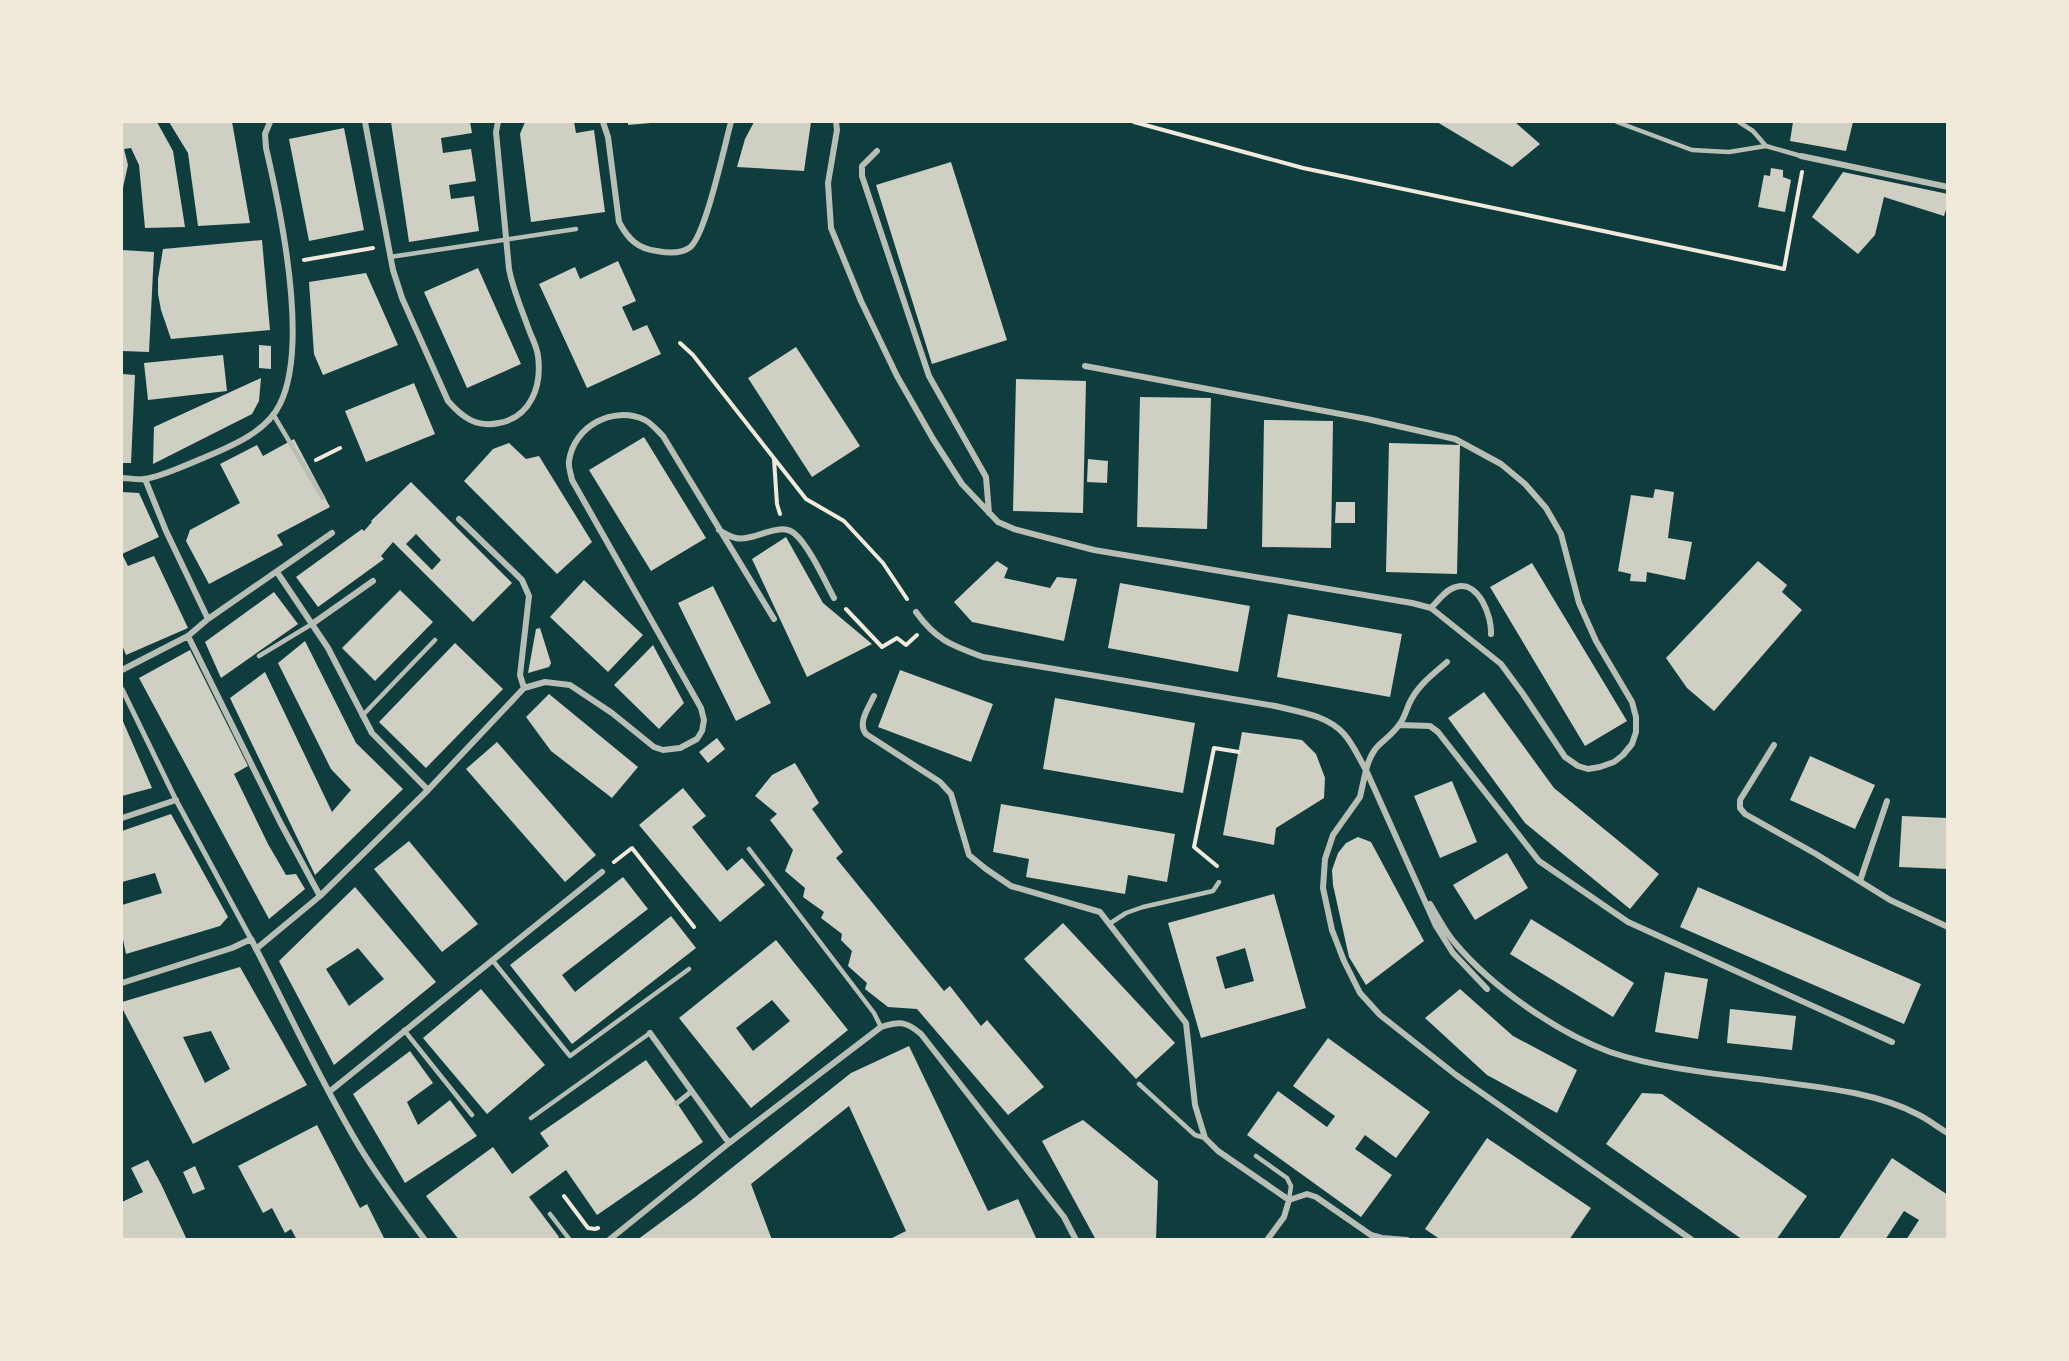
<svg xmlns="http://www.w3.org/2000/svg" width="2069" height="1361" font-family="'Alegreya Sans',sans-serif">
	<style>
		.building { fill: #cfcfc3; fill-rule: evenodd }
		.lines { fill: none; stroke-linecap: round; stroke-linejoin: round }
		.path { stroke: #f1e9da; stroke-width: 4 }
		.service { stroke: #b8beb3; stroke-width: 4.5 }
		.pedestrian { stroke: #b8beb3; stroke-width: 5 }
		.minor { stroke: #b8beb3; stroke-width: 6 }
	</style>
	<rect width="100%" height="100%" fill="#0f3d3e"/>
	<path class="building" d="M 122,122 L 157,122 L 173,151 L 185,227 L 145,228 L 139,165 L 131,148 L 124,149 L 128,165 L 122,192 Z
		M 169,122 L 232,122 L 250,223 L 198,226 L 188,153 Z
		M 391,122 L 470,122 L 472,133 L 441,138 L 443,153 L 471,149 L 476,181 L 449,185 L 451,199 L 474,196 L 479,231 L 409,242 Z
		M 525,122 L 574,122 L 576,133 L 594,130 L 605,212 L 531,222 L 520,134 Z
		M 628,122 L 651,122 L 651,123 L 628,125 Z
		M 754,122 L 811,122 L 804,171 L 737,167 L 745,139 Z
		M 1437,122 L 1515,122 L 1540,144 L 1512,167 Z
		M 1793,122 L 1853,122 L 1846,151 L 1790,141 Z
		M 344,128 L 364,230 L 309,241 L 289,139 Z
		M 951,162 L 1007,340 L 932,364 L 876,185 Z
		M 1771,168 L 1783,170 L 1783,177 L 1791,180 L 1785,212 L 1758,207 L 1764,175 L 1770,176 Z
		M 1843,172 L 1948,194 L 1948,203 L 1944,216 L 1884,197 L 1875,235 L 1858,254 L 1812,217 Z
		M 262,240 L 270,330 L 171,339 L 161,310 L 158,294 L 158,279 L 163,249 Z
		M 122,250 L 154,252 L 149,352 L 122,351 Z
		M 618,261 L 636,301 L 622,307 L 633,331 L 647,325 L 661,354 L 587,388 L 539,284 L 575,267 L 580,279 Z
		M 478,268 L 521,364 L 467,388 L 424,292 Z
		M 366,273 L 398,345 L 323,375 L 314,354 L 309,282 Z
		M 259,345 L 271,346 L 271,369 L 259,368 Z
		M 796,347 L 860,446 L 812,477 L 748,378 Z
		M 223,355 L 227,391 L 148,400 L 144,363 Z
		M 122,374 L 135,375 L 131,463 L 122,463 Z
		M 261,378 L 259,401 L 252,414 L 153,464 L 154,427 Z
		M 1016,379 L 1086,381 L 1083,513 L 1013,511 Z
		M 414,383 L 435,434 L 366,462 L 345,411 Z
		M 1140,397 L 1211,398 L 1207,529 L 1137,527 Z
		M 1264,420 L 1333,421 L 1331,548 L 1262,547 Z
		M 644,437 L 706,538 L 651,571 L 589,470 Z
		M 294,439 L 330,507 L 277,535 L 283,545 L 209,584 L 186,541 L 190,530 L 240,503 L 220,464 L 257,445 L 263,456 Z
		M 509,443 L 526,459 L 539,456 L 592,542 L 557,574 L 464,481 L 493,449 Z
		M 1389,443 L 1460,445 L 1457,574 L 1386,572 Z
		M 1088,459 L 1108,461 L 1107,483 L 1087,482 Z
		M 411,482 L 512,583 L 473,622 L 393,542 L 381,556 L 384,559 L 318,607 L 296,577 L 362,529 L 364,531 L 372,522 L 371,521 ZM 416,534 L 441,560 L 432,570 L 406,544 Z
		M 1655,489 L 1674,492 L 1668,538 L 1692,542 L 1685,580 L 1647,572 L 1646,582 L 1630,581 L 1631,574 L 1618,571 L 1631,495 L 1653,498 Z
		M 122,492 L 139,493 L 159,537 L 122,554 L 128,566 L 154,556 L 188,628 L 126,655 L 122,645 Z
		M 1336,502 L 1355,502 L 1355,523 L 1335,523 Z
		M 786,537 L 823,603 L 872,644 L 807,677 L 752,559 Z
		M 997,561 L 1008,568 L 1004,578 L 1050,588 L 1057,577 L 1077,579 L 1064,641 L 972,622 L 954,602 Z
		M 1758,561 L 1787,585 L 1782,592 L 1802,610 L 1714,711 L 1687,688 L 1666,658 Z
		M 1532,563 L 1627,721 L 1585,746 L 1490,587 Z
		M 584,580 L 643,635 L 608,672 L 550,617 Z
		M 1120,583 L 1250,606 L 1238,672 L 1108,648 Z
		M 713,586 L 771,703 L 736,721 L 678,603 Z
		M 400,590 L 433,622 L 375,681 L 342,648 Z
		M 274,592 L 298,624 L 221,678 L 205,642 Z
		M 1288,614 L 1402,634 L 1390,697 L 1277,677 Z
		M 540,628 L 551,663 L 549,667 L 528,673 L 536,629 Z
		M 305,641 L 356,743 L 403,789 L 315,875 L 230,698 L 265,672 L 332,812 L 351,790 L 331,769 L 278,663 Z
		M 455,643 L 503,689 L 426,768 L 379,722 Z
		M 653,645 L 684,703 L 659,729 L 614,685 Z
		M 190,650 L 248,766 L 234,774 L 268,844 L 286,875 L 296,874 L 305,889 L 269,919 L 139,678 Z
		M 900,670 L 993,704 L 971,762 L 878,727 Z
		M 1484,692 L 1554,788 L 1659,874 L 1630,909 L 1525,823 L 1448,718 Z
		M 549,694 L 638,767 L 612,798 L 551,751 L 526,717 Z
		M 1055,698 L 1195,723 L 1183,793 L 1043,769 Z
		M 122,719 L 152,788 L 122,796 Z
		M 1242,732 L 1302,740 L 1316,754 L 1325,778 L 1324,798 L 1276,828 L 1274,845 L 1223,835 Z
		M 717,738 L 725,749 L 708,763 L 699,752 Z
		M 497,742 L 596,855 L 565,882 L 466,769 Z
		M 1810,756 L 1875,785 L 1855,829 L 1790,800 Z
		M 795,763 L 819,803 L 812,809 L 843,852 L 836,858 L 944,991 L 950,986 L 981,1026 L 987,1020 L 1044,1087 L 1008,1115 L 917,1009 L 888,1007 L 865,989 L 867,983 L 848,966 L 852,951 L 841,940 L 842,934 L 821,918 L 824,912 L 803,897 L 805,888 L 785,871 L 793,850 L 770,820 L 777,814 L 755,796 L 772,775 Z
		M 1452,781 L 1477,842 L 1440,858 L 1414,796 Z
		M 683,788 L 706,816 L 692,827 L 727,871 L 742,858 L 765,885 L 720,922 L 639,825 Z
		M 1001,804 L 1175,834 L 1167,882 L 1128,875 L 1125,894 L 1026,877 L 1029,859 L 993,852 Z
		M 171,814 L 228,917 L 220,926 L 126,954 L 122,935 L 122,905 L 162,893 L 155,873 L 122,882 L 122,831 Z
		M 1902,816 L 1948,818 L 1948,869 L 1899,867 Z
		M 1358,837 L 1371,842 L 1424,941 L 1366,985 L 1349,957 L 1333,885 L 1332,870 L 1338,853 L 1346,843 Z
		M 409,841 L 478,924 L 442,952 L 374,869 Z
		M 1507,853 L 1528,888 L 1475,920 L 1453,885 Z
		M 623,877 L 648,909 L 562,975 L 575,992 L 671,916 L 696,948 L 572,1044 L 510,965 Z
		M 355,887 L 436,982 L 334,1065 L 279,961 ZM 358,948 L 384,979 L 349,1006 L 326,969 Z
		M 1698,887 L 1921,984 L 1904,1024 L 1680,927 Z
		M 1274,894 L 1306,1008 L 1201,1038 L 1168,923 ZM 1245,948 L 1254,981 L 1225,989 L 1216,957 Z
		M 1531,919 L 1634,983 L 1613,1017 L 1510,954 Z
		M 1063,923 L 1175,1043 L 1136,1079 L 1024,959 Z
		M 776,940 L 848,1030 L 751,1108 L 679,1018 ZM 772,1000 L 790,1021 L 753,1051 L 736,1028 Z
		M 240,967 L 307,1085 L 193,1144 L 122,1008 L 122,1002 ZM 211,1031 L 230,1069 L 205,1083 L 183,1037 Z
		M 1665,972 L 1708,979 L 1698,1039 L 1655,1032 Z
		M 481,989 L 545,1065 L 487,1114 L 423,1038 Z
		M 1460,989 L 1513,1036 L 1577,1070 L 1557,1113 L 1487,1075 L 1425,1018 Z
		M 1730,1009 L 1796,1016 L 1792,1050 L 1727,1043 Z
		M 1328,1038 L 1430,1112 L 1396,1158 L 1365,1135 L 1355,1149 L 1392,1175 L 1361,1217 L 1247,1135 L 1278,1091 L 1327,1127 L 1335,1116 L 1293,1086 Z
		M 909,1046 L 988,1211 L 1018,1199 L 1037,1240 L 888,1240 L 906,1231 L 849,1106 L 751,1184 L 772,1240 L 637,1240 L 694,1198 L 851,1073 Z
		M 410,1051 L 433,1083 L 407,1102 L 418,1125 L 450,1100 L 477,1136 L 405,1183 L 353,1094 Z
		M 646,1060 L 677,1103 L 703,1142 L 597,1215 L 566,1170 L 529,1197 L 559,1237 L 556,1240 L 459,1240 L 426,1196 L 493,1147 L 512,1174 L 549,1146 L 540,1133 Z
		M 1642,1093 L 1662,1094 L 1807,1196 L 1776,1240 L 1743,1240 L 1606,1144 Z
		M 1083,1120 L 1158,1181 L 1156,1240 L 1096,1240 L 1042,1141 Z
		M 317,1125 L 360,1208 L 367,1204 L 385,1240 L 297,1240 L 291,1229 L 285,1233 L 272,1208 L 263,1213 L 238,1166 Z
		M 1487,1138 L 1591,1208 L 1569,1240 L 1441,1240 L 1425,1229 Z
		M 1892,1158 L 1948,1195 L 1948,1240 L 1906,1240 L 1919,1220 L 1904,1211 L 1885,1240 L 1838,1240 Z
		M 148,1160 L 161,1184 L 187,1240 L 122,1240 L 122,1202 L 143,1192 L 131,1168 Z
		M 195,1166 L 205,1189 L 193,1194 L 183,1172 Z"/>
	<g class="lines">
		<path class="path" d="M 1134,122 L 1303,168 L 1784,269 L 1802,172
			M 304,260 L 373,248
			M 680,343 L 693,355 L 806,499 L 844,521 L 883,563 L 907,599
			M 774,459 L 777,504 L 780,514
			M 316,460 L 340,448
			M 846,609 L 882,647 L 897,638 L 906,645 L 917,635
			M 614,862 L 632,848 L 694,927
			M 1217,866 L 1194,847 L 1214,748 L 1239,752
			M 564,1196 L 588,1228 L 595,1229 L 598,1228"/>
		<path class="service" d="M 1617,122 L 1692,150 L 1729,152 L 1766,146 L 1801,156
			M 1739,122 L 1753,131 L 1766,146
			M 390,257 L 576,229
			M 273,414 L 323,498
			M 259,656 L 312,624
			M 362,716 L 435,640
			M 749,849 L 874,1013 L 881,1027
			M 1109,924 L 1126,913 L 1143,907 L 1213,891 L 1219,882
			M 493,961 L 570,1056 L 689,969
			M 404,1030 L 472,1115
			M 1139,1084 L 1195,1135 L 1205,1138
			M 531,1118 L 650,1033
			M 1256,1156 L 1287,1178 L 1291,1186 L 1289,1200
			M 550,1214 L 570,1240"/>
		<path class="pedestrian" d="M 122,689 L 176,800 L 251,939
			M 677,1103 L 692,1091"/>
		<path class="minor" d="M 365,122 L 393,270 L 402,298 L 448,401 C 462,417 476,428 499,423 C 531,417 542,386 538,356 C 537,347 532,338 529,330 C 522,310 513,290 509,269 L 496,132 L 498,122
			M 603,122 L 608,137 L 619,222 C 628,239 638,249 657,251 C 667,253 680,254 689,248 C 705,239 725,143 731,122
			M 836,122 L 837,130 L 828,183 L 831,228 L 861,301 L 897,376 L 933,439 L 962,484 L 998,522 L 1014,529 L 1094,550 L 1412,603 L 1431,608 C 1438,601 1446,589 1456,587 C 1479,580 1492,617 1491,634
			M 877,151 L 862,166 L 862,176 L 929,376 L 986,477 L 989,513
			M 1801,156 L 1948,187
			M 1085,366 L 1367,419 L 1455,439 L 1501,464 L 1525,484 L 1546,508 L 1561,534 L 1579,603 L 1596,641 L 1632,702 L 1636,717 L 1636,732 L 1632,744 L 1623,755 L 1614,762 L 1600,767 L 1588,769 L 1578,766 L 1565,757 L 1523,694 L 1501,664 L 1431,608
			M 122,478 C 129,478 137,480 144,479 C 159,478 193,462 208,456 C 234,445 267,431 280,404 C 309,345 281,212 266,148 L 265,134 L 270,122
			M 145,479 L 166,531 L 208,619
			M 719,530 C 724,533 730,537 736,538 C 755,542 779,520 795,534 C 809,546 825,581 834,598
			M 277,572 L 328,648 L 372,733 L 428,790
			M 916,612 C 936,640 951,645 983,657 L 1275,706 C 1299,712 1327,715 1344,734 C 1353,744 1359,758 1366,770
			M 312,624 L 373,581
			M 188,636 L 280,822 L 320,896
			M 122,670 L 188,636 L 208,619 L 332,533
			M 524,688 L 545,682 L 570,685 L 612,713 L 654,747 L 663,750 L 680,748 L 697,739 L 702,731 L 704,720 L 701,708 L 572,480 C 571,474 568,467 569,461 C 574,426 613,405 645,420 C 652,424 657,430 663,436 L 774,619
			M 874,696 C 869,707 857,723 866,734 L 940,782 L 951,794 L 969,855 L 986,869 L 1011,886 L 1100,912 L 1186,1023 L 1195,1105 L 1205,1138 L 1218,1151 L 1289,1200 L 1284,1217 L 1267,1240
			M 1399,725 L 1430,726 L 1438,732 L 1539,861 L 1628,922 L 1892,1042
			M 1774,745 L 1740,800 L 1740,808 L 1745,814 L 1816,854 L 1890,900 L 1948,927
			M 1366,770 C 1374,741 1384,745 1399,725 C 1404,719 1406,711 1409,704 C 1417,686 1433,674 1447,662
			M 122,818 L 176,800
			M 1860,881 L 1887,801
			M 1430,904 C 1438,917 1445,932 1455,943 C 1492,987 1556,1032 1610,1052 C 1656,1068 1718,1074 1766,1080 C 1815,1087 1873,1091 1917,1114 C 1928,1119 1937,1127 1948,1133
			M 256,949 L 320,896 L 428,790 L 524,688 L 520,675 L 529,596 L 522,580 L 459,519
			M 122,983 L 232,948 L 251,939 C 287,1008 319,1079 359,1146 C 379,1179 402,1209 425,1240
			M 1487,989 L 1453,953 L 1436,926 L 1366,770 L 1360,797 L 1333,835 L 1325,859 L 1323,888 L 1332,930 L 1344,961 L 1360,993 L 1380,1015 L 1456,1075 L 1692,1240
			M 650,1033 L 729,1143
			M 329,1092 L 602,872
			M 1289,1200 L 1307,1194 L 1316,1197 L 1371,1235 L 1382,1238 L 1407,1240
			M 609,1240 L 729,1143 L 881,1027 C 899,1021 906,1021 921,1034 L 1064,1217 L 1076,1240"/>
	</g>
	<rect width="2069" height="1361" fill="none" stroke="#f1e9da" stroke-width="246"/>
</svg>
